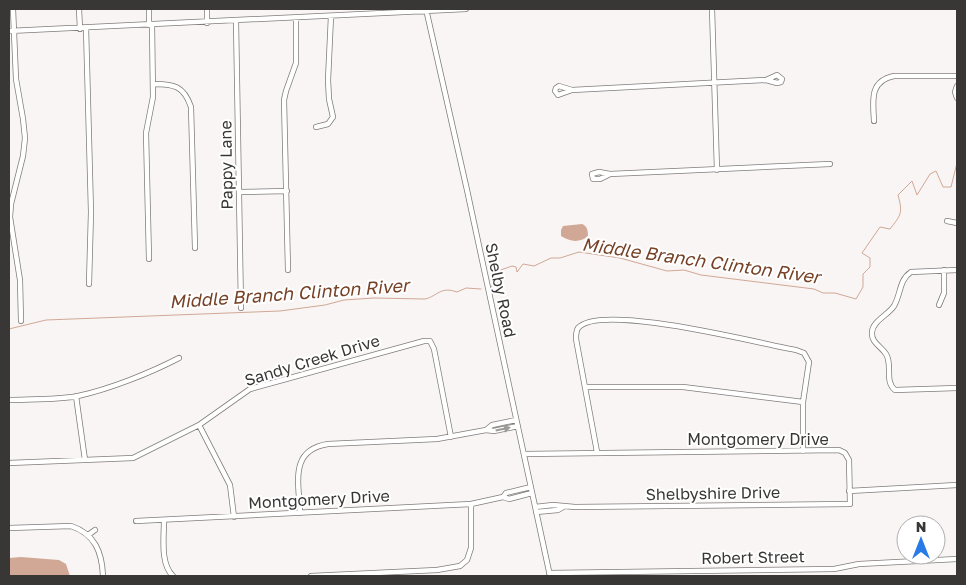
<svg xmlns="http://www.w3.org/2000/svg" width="966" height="585" font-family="'Golos Text',sans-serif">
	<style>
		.water { fill: #d0a895 }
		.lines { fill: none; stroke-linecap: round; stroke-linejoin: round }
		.stream { stroke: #d0a895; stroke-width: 1 }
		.minor-casing { stroke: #807c7b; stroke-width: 6 }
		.minor { stroke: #fff; stroke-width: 4.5 }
		.oneway { fill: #9c9b9a }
		.labels { text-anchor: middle; stroke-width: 4; stroke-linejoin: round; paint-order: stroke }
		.street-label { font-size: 16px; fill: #383736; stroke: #fff }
		.water-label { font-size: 18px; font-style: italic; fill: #764125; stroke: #fff }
	</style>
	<rect width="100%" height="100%" fill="#f9f5f4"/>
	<path class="water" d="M 582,224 C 587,226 588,230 588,236 C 580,243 570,242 561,236 L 561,230 L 563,226 Z
		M 21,557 L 59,560 L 66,564 L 70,576 L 9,576 L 9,558 Z"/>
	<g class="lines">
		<path class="stream" d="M 490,287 L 501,281 L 501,276 L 498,271 L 512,266 L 516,267 L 517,272 L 523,264 L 534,266 L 551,258 L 560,258 L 579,252 L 620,258 L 667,271 L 684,270 L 701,275 L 814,289 L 823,293 L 835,293 L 856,299 L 863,287 L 863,274 L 870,267 L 870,258 L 862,253 L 880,227 L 890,229 C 901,215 903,213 898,195 L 912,181 L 917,195 L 930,174 L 936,171 L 943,187 L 951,187 L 957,163
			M 9,329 L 46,320 L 280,311 L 325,305 L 344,300 L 374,298 L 425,299 C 438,296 440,286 457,292 L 466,288 L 481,289"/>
		<g class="minor-casing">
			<path id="minor" d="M 13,9 L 16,79 L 23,119 L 25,138 L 23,156 L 11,204 L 10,217 L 20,280 L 21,321
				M 79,9 L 80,29
				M 149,9 L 149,25
				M 207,9 L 207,23
				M 426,9 L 467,190 L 550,576
				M 712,9 L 717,170
				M 236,21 L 241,308
				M 86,28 L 91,212 L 89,284
				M 9,31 L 466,9
				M 154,84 C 174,84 184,86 191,107 L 195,248
				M 957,86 L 955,92 L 957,98
				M 572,90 L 559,86 L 556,88 L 555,91 L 558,95 L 572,90 L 591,89 L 766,80 L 777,83 L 781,82 L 782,79 L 777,75 L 766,80
				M 874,121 C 873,101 869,81 894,76 L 957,76
				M 316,127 L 328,124 L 333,117 L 329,99 L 328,80 L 331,16
				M 599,172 L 610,174 L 600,179 L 593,179 L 592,174 Z
				M 610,174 L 830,164
				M 239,192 L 287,191
				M 947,221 L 957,223
				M 149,259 L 146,133 L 153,97 L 152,25
				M 288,270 L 284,100 L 286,91 L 296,63 L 296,18
				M 957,270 L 911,272 C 899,280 901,294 894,306 C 888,315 873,321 872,332 C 871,343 881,346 886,354 C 893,365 884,381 895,390 L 957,388
				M 939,305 L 944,293 L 944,270
				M 585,387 L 683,387 L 803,402
				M 76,396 L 85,460
				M 9,400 C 30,399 58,400 78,396 C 110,389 150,373 179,358
				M 516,420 L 492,425 L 486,430 L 494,431 L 518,426
				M 199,425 L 230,485 L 234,517
				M 597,452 L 576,339 C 576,335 576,331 578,328 C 600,302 761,344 796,350 L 804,353 L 809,362 L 803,402 L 803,451
				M 524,454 L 839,450 L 845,453 L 849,460 L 850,504 L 575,507 L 553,505 L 535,507
				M 9,463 L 133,458 L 199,425 L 250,389 L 424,341 L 430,341 L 434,349 L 451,437
				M 849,491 L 957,485
				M 503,497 L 506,493 L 531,487
				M 536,512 L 558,510 L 563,507
				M 300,513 C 299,483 289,450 328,444 L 437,439 L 486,430
				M 164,520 C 164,537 160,564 173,576
				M 136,521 L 471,504 L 503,497 L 509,499 L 532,493
				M 9,528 L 71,526 C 95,534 102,552 103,576
				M 88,535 L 95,530
				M 549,573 L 834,569 L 859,564 L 957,559
				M 311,576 L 437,570 L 460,566 L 467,560 L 471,548 L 471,504"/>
		</g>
		<use href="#minor" class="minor"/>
	</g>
	<defs><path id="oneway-solid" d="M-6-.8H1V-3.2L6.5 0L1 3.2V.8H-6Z" transform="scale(1.25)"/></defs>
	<use class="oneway" href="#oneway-solid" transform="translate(503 429) rotate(-12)"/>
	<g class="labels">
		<g class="street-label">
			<text transform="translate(226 165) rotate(-91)" y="6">Pappy Lane</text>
			<text transform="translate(501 290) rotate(78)" y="6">Shelby Road</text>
			<text transform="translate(312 360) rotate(-17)" y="6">Sandy Creek Drive</text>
			<text x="758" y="445">Montgomery Drive</text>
			<text transform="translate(713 493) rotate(-1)" y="6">Shelbyshire Drive</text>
			<text transform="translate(319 499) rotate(-3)" y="6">Montgomery Drive</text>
			<text transform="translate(753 557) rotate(-1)" y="6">Robert Street</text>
		</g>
		<g class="water-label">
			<text transform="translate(701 261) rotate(8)" y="6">Middle Branch Clinton River</text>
			<text transform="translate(289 294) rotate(-4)" y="6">Middle Branch Clinton River</text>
		</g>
	</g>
	<rect width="966" height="585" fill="none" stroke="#383736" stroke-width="20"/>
	<g transform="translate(921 540)"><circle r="24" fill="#ffffff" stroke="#afafaf"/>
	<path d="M0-4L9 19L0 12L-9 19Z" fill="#287be6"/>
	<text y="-8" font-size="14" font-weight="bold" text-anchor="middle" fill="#383736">N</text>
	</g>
</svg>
